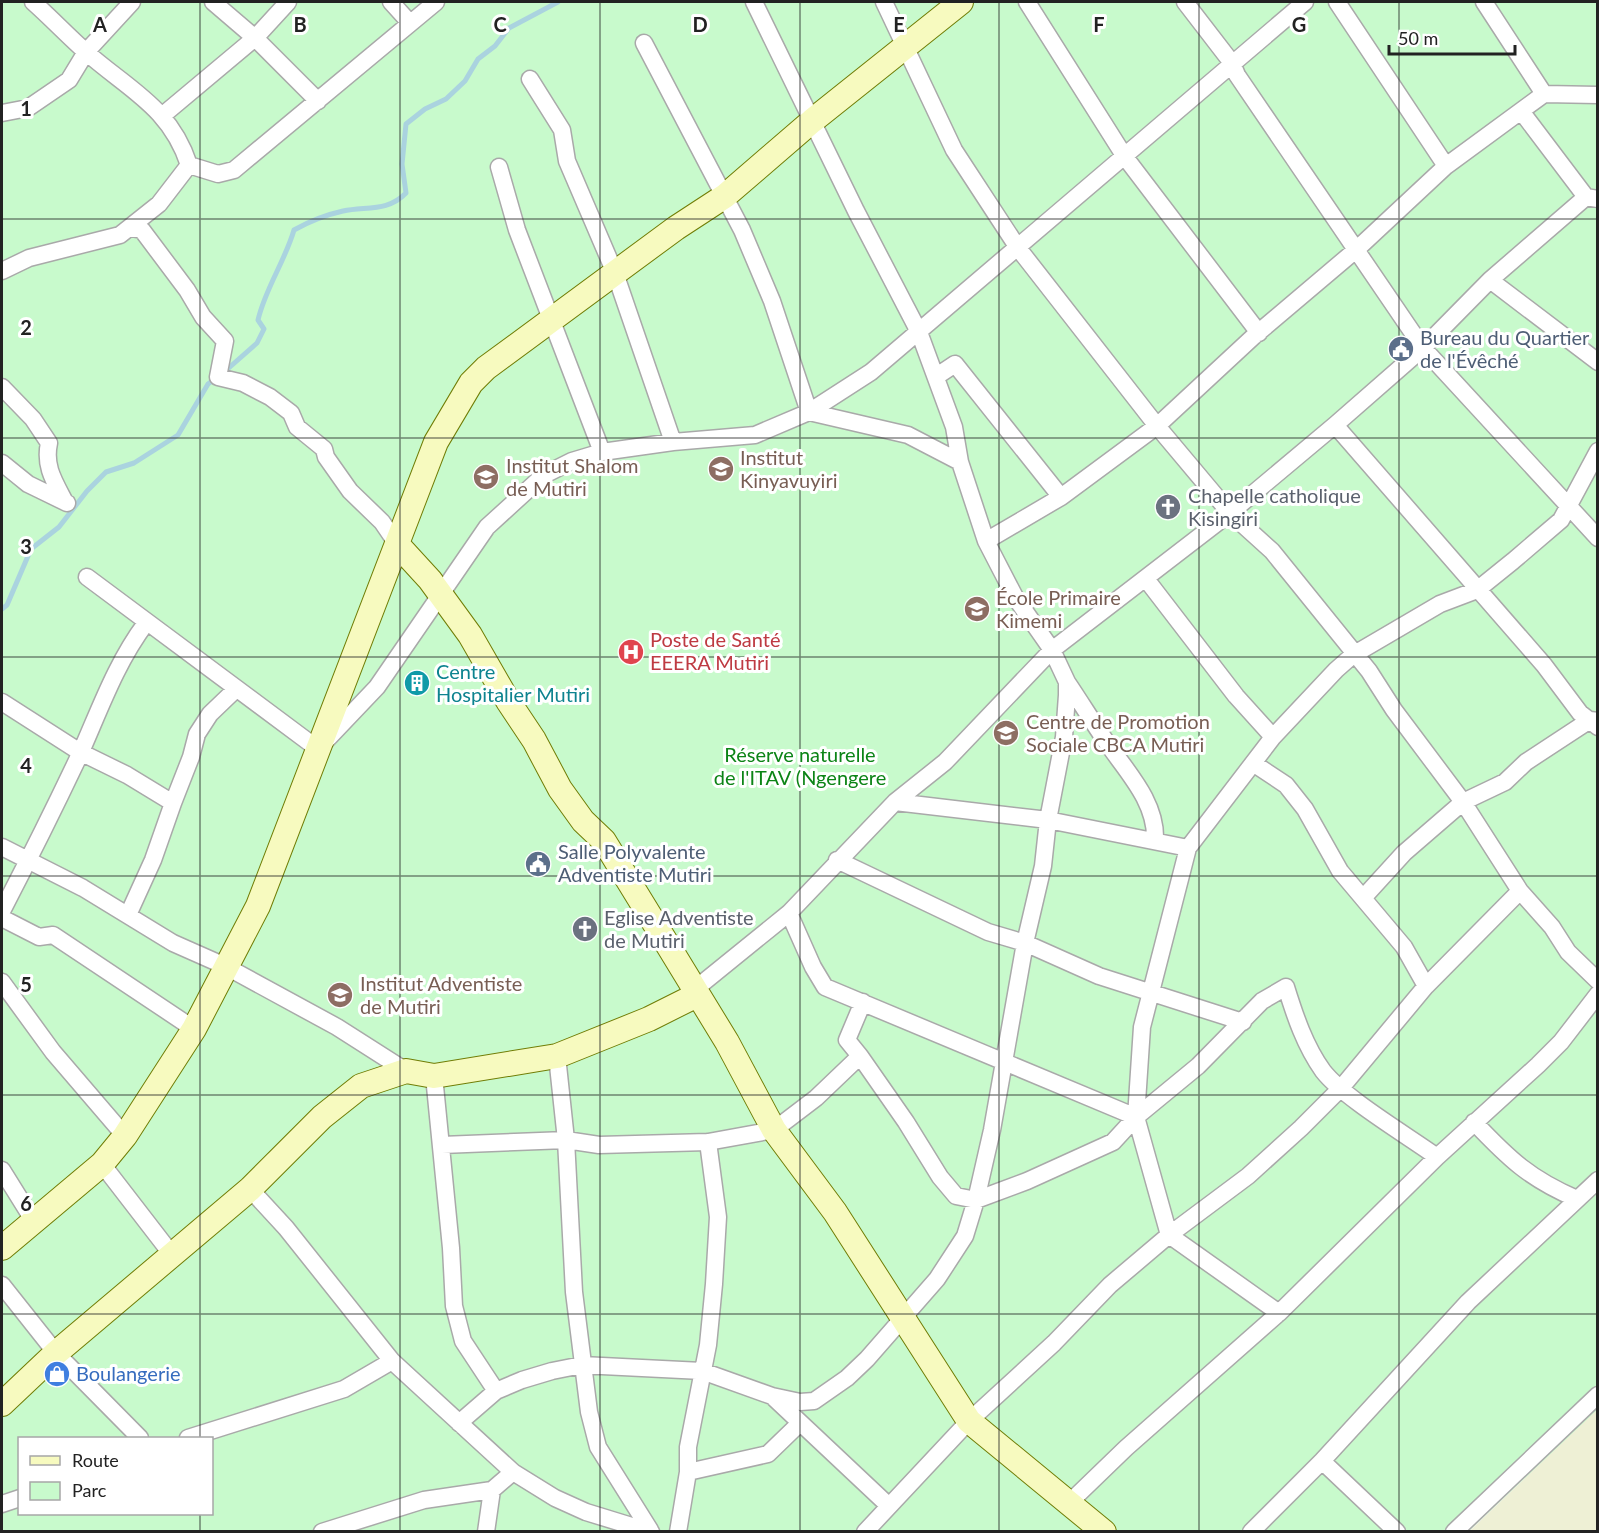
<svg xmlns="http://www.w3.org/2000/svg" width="1599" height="1533" font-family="Lato,sans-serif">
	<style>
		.farmland { fill: #eef0d5 }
		.park { fill: #c8facc; fill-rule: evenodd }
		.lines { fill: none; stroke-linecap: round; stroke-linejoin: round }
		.stream { stroke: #aad3df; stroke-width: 5 }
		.street-casing { stroke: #a9a9a9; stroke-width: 19 }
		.secondary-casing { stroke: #707d05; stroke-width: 26 }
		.street { stroke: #fff; stroke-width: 16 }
		.secondary { stroke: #f7fabf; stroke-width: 24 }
		.grid { fill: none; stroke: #222; stroke-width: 1.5; stroke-opacity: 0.55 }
		.labels { text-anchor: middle; stroke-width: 6; stroke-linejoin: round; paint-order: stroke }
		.service-label { font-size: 20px; fill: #4e5e75; stroke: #fff; text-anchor: start }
		.education-label { font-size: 20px; fill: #785e54; stroke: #fff; text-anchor: start }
		.worship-label { font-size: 20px; fill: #5b616d; stroke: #fff; text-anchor: start }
		.health-label { font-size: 20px; fill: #be3a42; stroke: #fff; text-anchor: start }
		.culture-label { font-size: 20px; fill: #0d838f; stroke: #fff; text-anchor: start }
		.park-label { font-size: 20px; fill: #0c8416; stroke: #fff }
		.shop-label { font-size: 20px; fill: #366cbe; stroke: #fff; text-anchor: start }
		.grid-label { font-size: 20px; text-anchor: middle; font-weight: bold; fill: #222; stroke: #fff; stroke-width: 6; stroke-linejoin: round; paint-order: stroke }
	</style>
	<rect width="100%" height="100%" fill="#f2efe9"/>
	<path class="farmland" d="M 1597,1410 L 1597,1531 L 1469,1532 L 1585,1421 Z"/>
	<path class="park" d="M 2,2 L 1597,2 L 1597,1410 L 1469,1531 L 2,1532 ZM 20,1438 L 212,1438 L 212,1514 L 20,1514 Z"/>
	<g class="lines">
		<path class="stream" d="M 223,373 L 257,343 L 264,329 L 258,320 C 265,289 285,261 294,230 C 310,221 325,215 343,211 C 366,206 388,212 406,193 L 402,164 L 406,124 L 425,109 L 446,99 L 465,81 L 478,59 L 495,46 L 509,28 L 558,2
			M 2,609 L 7,605 L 31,549 L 59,527 L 87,491 L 106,472 L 134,463 L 178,435 L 208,384 L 215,379"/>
		<g class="street-casing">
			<path id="street" d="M 33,2 C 51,18 68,36 86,52 C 129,90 170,107 189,165
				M 213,2 L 255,38 L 318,101
				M 391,2 L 410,23
				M 754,2 L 856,211 L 919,332 L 954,427 L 960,462 L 986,541 L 1015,597 L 1052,650 L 1067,682 L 1067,695 L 1064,737 L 1048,820 L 1043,866 L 1025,943 L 992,1130 L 976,1200 L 965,1236 L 937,1279 L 867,1359 L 847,1378 L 814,1401 L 800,1402 L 772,1396
				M 884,2 L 954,150 L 1018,248 L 1157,426 L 1230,513 L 1272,551 L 1369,671 L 1394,710 L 1463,802 L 1520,891 L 1552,927 L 1568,952 L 1598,981
				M 1027,2 L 1125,157 L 1259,333
				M 1185,2 L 1232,63 L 1237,75 L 1423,348 L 1598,538
				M 1337,2 L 1446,166
				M 1484,2 L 1544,94
				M 644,43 L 742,230 L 772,301 L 809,412 L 908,435 L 960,462
				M 530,79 L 562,130 L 567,161 L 615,273 L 673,442
				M 1521,111 L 1586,197 L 1598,199
				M 2,113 L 28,108 L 69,80 L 86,52 L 132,2
				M 163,115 L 255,38 L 288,2
				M 189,165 L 218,174 L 234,170 L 436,2
				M 499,167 L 517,230 L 602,452
				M 131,228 L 142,230 L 187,290 L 203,317 L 225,341 L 218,377 L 243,383 L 270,397 L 291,413 L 297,427 L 324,449 L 326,457 L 350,491 L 382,522 L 397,544
				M 2,271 L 29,258 L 120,235 L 159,204 L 189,165
				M 1490,280 L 1598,362
				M 937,376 L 955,364 L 1061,497
				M 2,387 L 33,419 L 49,443 C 44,466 54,481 65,502
				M 1335,425 L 1544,665 L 1580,713 L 1598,727
				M 2,463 L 28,484 L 67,503
				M 986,541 L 1061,497 L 1157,426 L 1253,337 L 1357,249 L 1446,166 L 1544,94 L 1598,95
				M 87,577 L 318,749 L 377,687 L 487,527 L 544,475 L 572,461 L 602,452 L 673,442 L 755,435 L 809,412 L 871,372 L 1305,2
				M 1146,579 L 1236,696 L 1273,737
				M 1067,682 C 1080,701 1092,721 1105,740 C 1125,770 1157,801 1155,841
				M 2,702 L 80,752 L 127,775 L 173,803 L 191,757 L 197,734 L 210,714 L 235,690
				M 1253,763 L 1286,785 L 1305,809 L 1340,871 L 1404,947 L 1426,986
				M 895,802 L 1048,820 L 1188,848
				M 2,847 L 83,888 L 173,943 L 225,966 L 337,1027 L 406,1071
				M 837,860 L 988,932 L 1025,943 L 1099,976 L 1243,1022
				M 1363,898 L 1404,853 L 1463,802 L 1505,782 L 1526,762 L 1590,720 L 1598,721
				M 2,911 C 29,859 55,807 80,754 C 100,709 116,663 146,623
				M 789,913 L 813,967 L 825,987 L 1136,1117
				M 128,915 L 153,860 L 173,803
				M 2,918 L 39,937 L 53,935 L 194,1029
				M 2,982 L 53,1052 L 125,1136
				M 694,990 L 789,913 L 895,802 L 945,762 L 1052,650 L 1230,513 L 1335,425 L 1423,348 L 1490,280 L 1586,197
				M 557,1056 L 566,1140 L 574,1292 L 589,1412 L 598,1447 L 650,1530
				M 860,1056 L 906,1122 L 940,1177 L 956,1196 L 976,1200 L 1027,1181 L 1113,1142 L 1136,1117 L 1198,1066 L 1262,1001 L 1286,987 C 1295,1016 1305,1046 1323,1071 C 1344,1098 1408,1136 1437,1157
				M 434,1076 L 451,1248 L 454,1306 L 463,1341 L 496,1391
				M 1474,1122 C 1509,1159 1530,1179 1577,1199
				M 442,1145 L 566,1140 L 599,1145 L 708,1142 L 774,1130 L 816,1098 L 860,1056 L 847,1040 L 863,1002
				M 102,1164 L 173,1256
				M 2,1170 L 35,1223
				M 250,1189 L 286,1228 L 392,1361 L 513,1472 L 555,1498 L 586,1512 L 651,1532
				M 2,1285 L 56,1353 L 140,1438
				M 1279,1313 L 1169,1235 L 1136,1117 L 1142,1027 L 1188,848 L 1273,737 L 1336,670 L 1353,655 L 1440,604 L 1477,590 L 1513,561 L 1561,520 L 1598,451
				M 459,1423 L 496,1391 L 522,1380 L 552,1371 L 582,1365 L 702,1371 L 772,1396 L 889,1506
				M 188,1438 L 344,1389 L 392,1361
				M 1322,1461 L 1397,1532
				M 688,1472 L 768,1454 L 800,1423
				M 2,1504 L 20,1498
				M 1068,1504 L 1126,1448 L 1279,1313 L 1437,1157 L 1538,1065 L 1561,1042 L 1598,994
				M 322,1532 L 424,1500 L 492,1490 L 513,1472
				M 486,1532 L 492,1490
				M 678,1532 L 688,1472 L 688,1447 L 708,1345 L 714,1284 L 718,1217 L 708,1142
				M 865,1532 L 969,1421 L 1054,1343 L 1110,1285 L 1169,1235 L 1248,1176 L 1301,1128 L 1341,1088 L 1426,986 L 1520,891
				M 1251,1532 L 1322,1461 L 1468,1302 L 1598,1180
				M 1454,1532 L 1598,1395"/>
		</g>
		<g class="secondary-casing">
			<path id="secondary" d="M 397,544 L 430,580 L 470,635 L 508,701 L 534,740 L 560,789 L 583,821 L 604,841 L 669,947 L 727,1042 L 774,1130 L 835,1212 L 969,1421 L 1104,1532
				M 2,1248 L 102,1164 L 125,1136 L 194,1029 L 258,906 L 436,442 L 471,383 L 486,368 L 676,228 L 725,196 L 812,121 L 961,2
				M 2,1404 L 56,1353 L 250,1189 L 322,1117 L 361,1086 L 406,1071 L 434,1076 L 557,1056 L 649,1019 L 697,995"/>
		</g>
		<use href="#street" class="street"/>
		<use href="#secondary" class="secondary"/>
	</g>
	<path class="grid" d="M 200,2 L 200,1438M 400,2 L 400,1532M 600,2 L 600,1532M 800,2 L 800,1532M 999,2 L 999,1532M 1199,2 L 1199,1532M 1399,2 L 1399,1532M 2,219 L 1598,219M 2,438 L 1598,438M 2,657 L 1598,657M 2,876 L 1598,876M 2,1095 L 1598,1095M 2,1314 L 1598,1314M 200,1514 L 200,1532"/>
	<defs>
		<g id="civic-disc" transform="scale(1.35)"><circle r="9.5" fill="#5c6f8a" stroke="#fff"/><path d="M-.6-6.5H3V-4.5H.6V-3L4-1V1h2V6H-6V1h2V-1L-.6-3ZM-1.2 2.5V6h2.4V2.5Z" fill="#fff"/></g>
		<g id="school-disc" transform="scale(1.35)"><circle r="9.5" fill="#8d6e63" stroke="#fff"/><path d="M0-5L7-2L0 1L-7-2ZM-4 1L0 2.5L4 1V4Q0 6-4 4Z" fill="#fff"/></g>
		<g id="church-disc" transform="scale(1.35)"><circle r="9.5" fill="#6b7280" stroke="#fff"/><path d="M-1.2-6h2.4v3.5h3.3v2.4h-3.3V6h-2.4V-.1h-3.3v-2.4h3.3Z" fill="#fff"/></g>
		<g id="hospital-disc" transform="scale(1.35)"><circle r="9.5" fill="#e0444e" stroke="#fff"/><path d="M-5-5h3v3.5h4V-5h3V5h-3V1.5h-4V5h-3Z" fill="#fff"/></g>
		<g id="building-disc" transform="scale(1.35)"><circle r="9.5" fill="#0f9aa8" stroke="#fff"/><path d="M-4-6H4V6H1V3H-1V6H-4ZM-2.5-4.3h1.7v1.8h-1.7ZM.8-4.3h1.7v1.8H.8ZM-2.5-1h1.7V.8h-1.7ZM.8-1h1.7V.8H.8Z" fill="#fff"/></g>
		<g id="shop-disc" transform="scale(1.35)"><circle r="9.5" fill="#3f7fe0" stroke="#fff"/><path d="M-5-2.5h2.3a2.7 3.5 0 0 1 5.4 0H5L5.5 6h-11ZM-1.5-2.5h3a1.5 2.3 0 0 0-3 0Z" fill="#fff"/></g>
	</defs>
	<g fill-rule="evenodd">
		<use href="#civic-disc" x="1401" y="349"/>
		<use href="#school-disc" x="721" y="469"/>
		<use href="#school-disc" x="486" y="477"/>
		<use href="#church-disc" x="1168" y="507"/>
		<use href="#school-disc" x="977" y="609"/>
		<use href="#hospital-disc" x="631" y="652"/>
		<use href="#building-disc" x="417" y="683"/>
		<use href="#school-disc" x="1006" y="733"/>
		<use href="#civic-disc" x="538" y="864"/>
		<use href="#church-disc" x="585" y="929"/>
		<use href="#school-disc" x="340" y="995"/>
		<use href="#shop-disc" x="57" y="1374"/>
	</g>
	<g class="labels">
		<g class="service-label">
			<text x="1420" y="345">Bureau du Quartier<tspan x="1420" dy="23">de l'Évêché</tspan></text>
			<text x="558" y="859">Salle Polyvalente<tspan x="558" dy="23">Adventiste Mutiri</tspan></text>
		</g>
		<g class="education-label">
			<text x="740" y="465">Institut<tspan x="740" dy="23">Kinyavuyiri</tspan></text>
			<text x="506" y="473">Institut Shalom<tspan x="506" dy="23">de Mutiri</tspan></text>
			<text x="996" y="605">École Primaire<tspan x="996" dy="23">Kimemi</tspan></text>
			<text x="1026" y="729">Centre de Promotion<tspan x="1026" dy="23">Sociale CBCA Mutiri</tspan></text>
			<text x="360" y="991">Institut Adventiste<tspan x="360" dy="23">de Mutiri</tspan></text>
		</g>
		<g class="worship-label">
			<text x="1188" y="503">Chapelle catholique<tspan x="1188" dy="23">Kisingiri</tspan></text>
			<text x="604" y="925">Eglise Adventiste<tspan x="604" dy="23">de Mutiri</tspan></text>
		</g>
		<g class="health-label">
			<text x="650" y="647">Poste de Santé<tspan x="650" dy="23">EEERA Mutiri</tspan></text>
		</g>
		<g class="culture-label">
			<text x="436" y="679">Centre<tspan x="436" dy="23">Hospitalier Mutiri</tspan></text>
		</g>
		<g class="park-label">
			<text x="800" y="762">Réserve naturelle<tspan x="800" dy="23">de l'ITAV (Ngengere</tspan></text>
		</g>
		<g class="shop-label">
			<text x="76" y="1381">Boulangerie</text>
		</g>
	</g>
	<g class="grid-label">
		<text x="100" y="32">A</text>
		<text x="300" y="32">B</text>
		<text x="500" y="32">C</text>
		<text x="700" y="32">D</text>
		<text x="899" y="32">E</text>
		<text x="1099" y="32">F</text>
		<text x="1299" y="32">G</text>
		<text x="26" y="116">1</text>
		<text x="26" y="335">2</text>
		<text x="26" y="554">3</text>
		<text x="26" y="773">4</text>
		<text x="26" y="992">5</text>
		<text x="26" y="1211">6</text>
	</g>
	<rect width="1599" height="1533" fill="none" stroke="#222222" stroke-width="6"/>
	<rect x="18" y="1437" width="195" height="78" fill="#ffffff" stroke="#a7a7a7" stroke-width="1.5"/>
	<rect x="30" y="1456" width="30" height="9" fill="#f7fabf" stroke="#a7a7a7" stroke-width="1.5"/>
	<text x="72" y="1467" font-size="18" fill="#222222">Route</text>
	<rect x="30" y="1482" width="30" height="18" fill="#c8facc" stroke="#a7a7a7" stroke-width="1.5"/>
	<text x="72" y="1497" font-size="18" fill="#222222">Parc</text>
	<path d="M1389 45v9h126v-9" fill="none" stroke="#222222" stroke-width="3"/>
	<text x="1398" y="45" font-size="18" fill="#222222" stroke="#ffffff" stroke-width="4.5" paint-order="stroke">50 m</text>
</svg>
